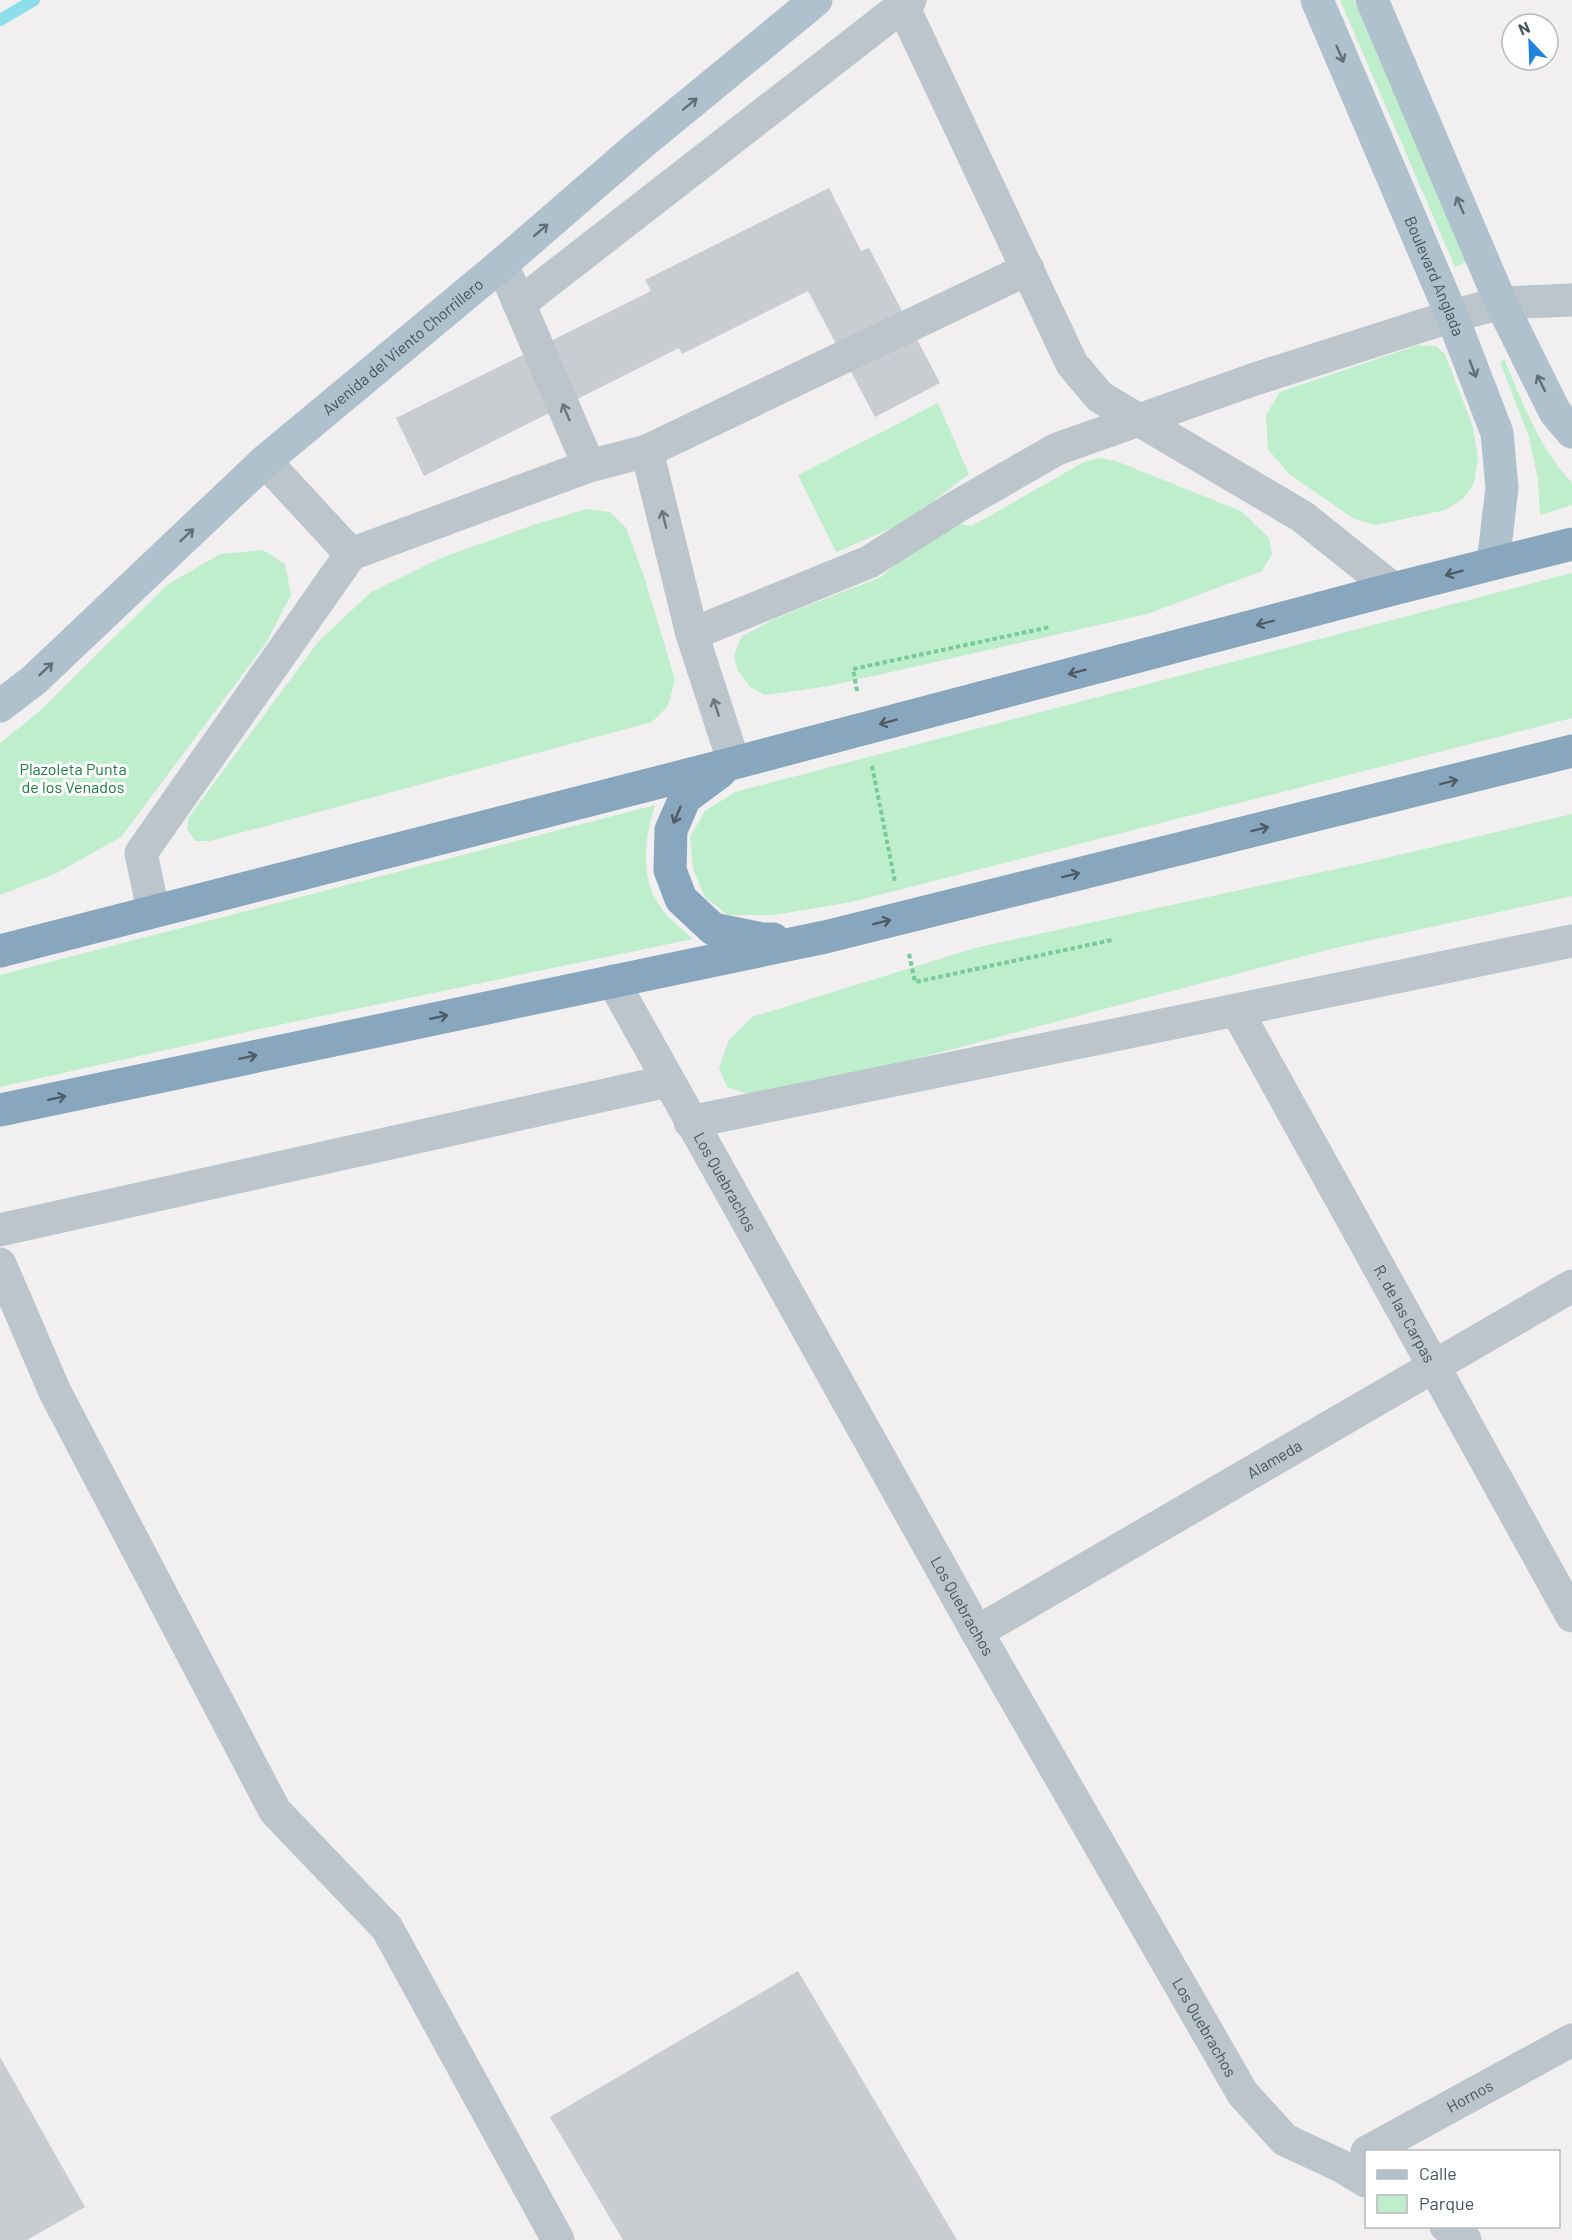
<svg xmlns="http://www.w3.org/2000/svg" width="1572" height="2240" font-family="Barlow,sans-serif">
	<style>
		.green { fill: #beeecc }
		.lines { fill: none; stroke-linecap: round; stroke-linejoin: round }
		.stream { stroke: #8cdfea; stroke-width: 12 }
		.building { fill: #c9ccd1 }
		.path { stroke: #77cb9a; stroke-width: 4; stroke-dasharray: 4.5 3; stroke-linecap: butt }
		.minor { stroke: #bbc5cb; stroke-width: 33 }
		.major { stroke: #afc1cd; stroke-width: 33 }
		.highway { stroke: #88a6bd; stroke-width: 33 }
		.oneway { stroke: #616f78 }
		.oneway2 { stroke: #6a767d }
		.oneway3 { stroke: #4e5c66 }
		.labels { text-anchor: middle; stroke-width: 6; stroke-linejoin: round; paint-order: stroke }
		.street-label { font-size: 16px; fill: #47545c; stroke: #fff }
		.park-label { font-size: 16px; fill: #197c41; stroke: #fff }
	</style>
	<rect width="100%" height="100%" fill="#f1efef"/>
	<path class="green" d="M 1340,0 L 1354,0 L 1467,262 L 1455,267 Z
		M 1418,345 L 1436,346 L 1445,354 L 1473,427 L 1478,458 L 1474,483 L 1464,498 L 1445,510 L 1376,525 L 1354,519 L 1288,473 L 1268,449 L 1266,415 L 1280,392 Z
		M 1504,359 C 1523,403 1539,448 1572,483 L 1572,505 L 1540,515 L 1538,479 L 1529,437 L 1500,362 Z
		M 938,403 L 969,474 L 906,522 L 836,552 L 798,475 Z
		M 1099,458 L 1116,461 L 1241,511 L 1269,538 L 1272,554 L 1262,571 L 1147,614 L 829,686 L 765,695 L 750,687 L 737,669 L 734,656 L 741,637 L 774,619 L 881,577 L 913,549 L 959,524 L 972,526 L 1084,462 Z
		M 587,509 L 610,512 L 626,528 L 644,576 L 675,680 L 668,706 L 652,722 L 210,841 L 195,841 L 187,829 L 189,817 L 318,642 L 371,592 L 441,558 L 536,524 Z
		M 263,550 L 285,564 L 291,595 L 266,643 L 121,837 L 55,874 L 0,895 L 0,743 L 40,711 L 167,585 L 220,554 Z
		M 1572,573 L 1572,718 L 851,902 L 774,915 L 728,915 L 705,897 L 693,869 L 690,837 L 705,811 L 735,792 Z
		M 655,805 C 645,837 639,877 660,906 C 668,919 682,929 693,939 L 259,1029 L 0,1087 L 0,975 Z
		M 1572,814 L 1572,896 L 1331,949 L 877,1069 L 753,1095 L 727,1087 L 719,1068 L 729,1040 L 752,1017 L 975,948 L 1386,858 Z"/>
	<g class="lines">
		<path class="stream" d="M 0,20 L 34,0"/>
	</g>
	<path class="building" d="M 829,188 L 861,251 L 869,248 L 940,383 L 875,417 L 808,291 L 682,354 L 679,348 L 424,476 L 396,418 L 651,291 L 645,280 Z
		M 798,1971 L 957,2240 L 623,2240 L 550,2117 Z
		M 0,2057 L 85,2207 L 27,2240 L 0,2240 Z"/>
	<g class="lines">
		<path class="path" d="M 857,691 L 853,669 L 1050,627
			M 872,766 L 895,882
			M 909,954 L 915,982 L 1112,940"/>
		<g class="minor">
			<path d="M 900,0 L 1072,364 L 1100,397 L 1303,517 L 1393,589"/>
			<path d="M 502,264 L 589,466"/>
			<path d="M 519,304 L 910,0"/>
			<path d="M 647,451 L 692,634 L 734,763"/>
			<path d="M 265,461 L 351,554"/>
			<path d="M 692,634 L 869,562 L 956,507 L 1057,449 L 1255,379 L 1452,316 L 1501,303 L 1572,300"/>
			<path d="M 153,910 L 141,853 L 351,554 L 589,466 L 647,451 L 1028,269"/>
			<path id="s1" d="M 613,981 L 977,1632 L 1243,2094 L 1285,2140 L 1341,2166 L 1366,2181"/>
			<path id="s2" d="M 1237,1011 L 1572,1616"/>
			<path d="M 690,1122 L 1572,941"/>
			<path d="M 0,1230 L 668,1081"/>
			<path d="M 0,1264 L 55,1392 L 275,1811 L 387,1928 L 558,2240"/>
			<path id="s3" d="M 977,1632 L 1572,1286"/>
			<path id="s4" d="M 1367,2152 L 1572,2040"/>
			<path d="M 1446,2226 L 1465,2240"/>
		</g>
		<g class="major">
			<path id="s5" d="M 1317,0 L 1452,316 L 1497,433 L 1502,488 L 1493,563"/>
			<path d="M 1372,0 L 1501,303 L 1555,412 L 1572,432"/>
			<path id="s6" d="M 0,706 L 34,680 L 265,461 L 502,264 L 636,148 L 816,0"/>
		</g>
		<path class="highway" d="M 720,772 L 685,798 L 671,830 L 670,870 L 681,899 L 713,929 L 762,939 L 773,939
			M 0,951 L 734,763 L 1393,589 L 1572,544
			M 0,1110 L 825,937 L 1572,751"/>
	</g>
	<defs><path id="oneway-shaft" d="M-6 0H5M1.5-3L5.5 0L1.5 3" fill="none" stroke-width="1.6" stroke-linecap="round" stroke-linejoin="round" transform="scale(1.5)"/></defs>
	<g class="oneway">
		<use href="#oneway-shaft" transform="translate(1340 54) rotate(67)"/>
		<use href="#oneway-shaft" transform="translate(690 104) rotate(-39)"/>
		<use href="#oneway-shaft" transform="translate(1460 205) rotate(-113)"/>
		<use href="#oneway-shaft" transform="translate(541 230) rotate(-41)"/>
		<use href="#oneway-shaft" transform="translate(1473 369) rotate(69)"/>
		<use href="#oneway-shaft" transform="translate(1541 383) rotate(-116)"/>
		<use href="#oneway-shaft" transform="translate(187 535) rotate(-43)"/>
		<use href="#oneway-shaft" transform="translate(46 669) rotate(-43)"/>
	</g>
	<g class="oneway2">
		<use href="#oneway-shaft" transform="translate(566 412) rotate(-113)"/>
		<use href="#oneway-shaft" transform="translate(664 519) rotate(-104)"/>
		<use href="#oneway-shaft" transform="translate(716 707) rotate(-108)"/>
	</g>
	<g class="oneway3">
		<use href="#oneway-shaft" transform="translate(1454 573) rotate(165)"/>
		<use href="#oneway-shaft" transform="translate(1265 623) rotate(165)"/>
		<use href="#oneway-shaft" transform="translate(1077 672) rotate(165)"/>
		<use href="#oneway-shaft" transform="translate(888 722) rotate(165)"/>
		<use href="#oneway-shaft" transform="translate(1449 782) rotate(-14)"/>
		<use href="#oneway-shaft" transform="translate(677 815) rotate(113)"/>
		<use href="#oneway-shaft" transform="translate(1260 829) rotate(-14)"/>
		<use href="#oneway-shaft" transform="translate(1071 875) rotate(-14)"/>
		<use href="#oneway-shaft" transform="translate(882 922) rotate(-14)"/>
		<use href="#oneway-shaft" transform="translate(439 1017) rotate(-12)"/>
		<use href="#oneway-shaft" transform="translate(248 1057) rotate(-12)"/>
		<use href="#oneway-shaft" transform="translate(57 1098) rotate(-12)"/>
	</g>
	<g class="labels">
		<g class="street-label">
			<text dy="6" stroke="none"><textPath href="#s5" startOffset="300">Boulevard Anglada</textPath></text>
			<text dy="6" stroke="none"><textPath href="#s6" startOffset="540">Avenida del Viento Chorrillero</textPath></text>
			<text dy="6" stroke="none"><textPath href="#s1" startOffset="230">Los Quebrachos</textPath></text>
			<text dy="6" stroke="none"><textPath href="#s2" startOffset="346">R. de las Carpas</textPath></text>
			<text dy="6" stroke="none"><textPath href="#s3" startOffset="344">Alameda</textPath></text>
			<text dy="6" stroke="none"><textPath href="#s1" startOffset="716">Los Quebrachos</textPath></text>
			<text dy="6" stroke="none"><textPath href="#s1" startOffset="1202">Los Quebrachos</textPath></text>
			<text dy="6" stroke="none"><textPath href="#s4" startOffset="117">Hornos</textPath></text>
		</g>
		<g class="park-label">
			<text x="73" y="775">Plazoleta Punta<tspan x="73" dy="18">de los Venados</tspan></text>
		</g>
	</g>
	<rect x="1365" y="2150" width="195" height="78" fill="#ffffff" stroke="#b5bbbe" stroke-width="1.5"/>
	<rect x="1377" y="2170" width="30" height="9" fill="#afc1cd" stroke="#b5bbbe" stroke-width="1.5"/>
	<text x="1419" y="2180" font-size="18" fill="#47545c">Calle</text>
	<rect x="1377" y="2195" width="30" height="18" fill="#beeecc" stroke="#b5bbbe" stroke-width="1.5"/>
	<text x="1419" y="2210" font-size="18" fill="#47545c">Parque</text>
	<g transform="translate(1530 42) rotate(337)"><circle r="28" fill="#ffffff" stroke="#b5bbbe" stroke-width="1.5"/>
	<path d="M0-4.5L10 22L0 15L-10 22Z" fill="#1d83dd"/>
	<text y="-9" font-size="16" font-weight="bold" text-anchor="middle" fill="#47545c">N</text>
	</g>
</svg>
